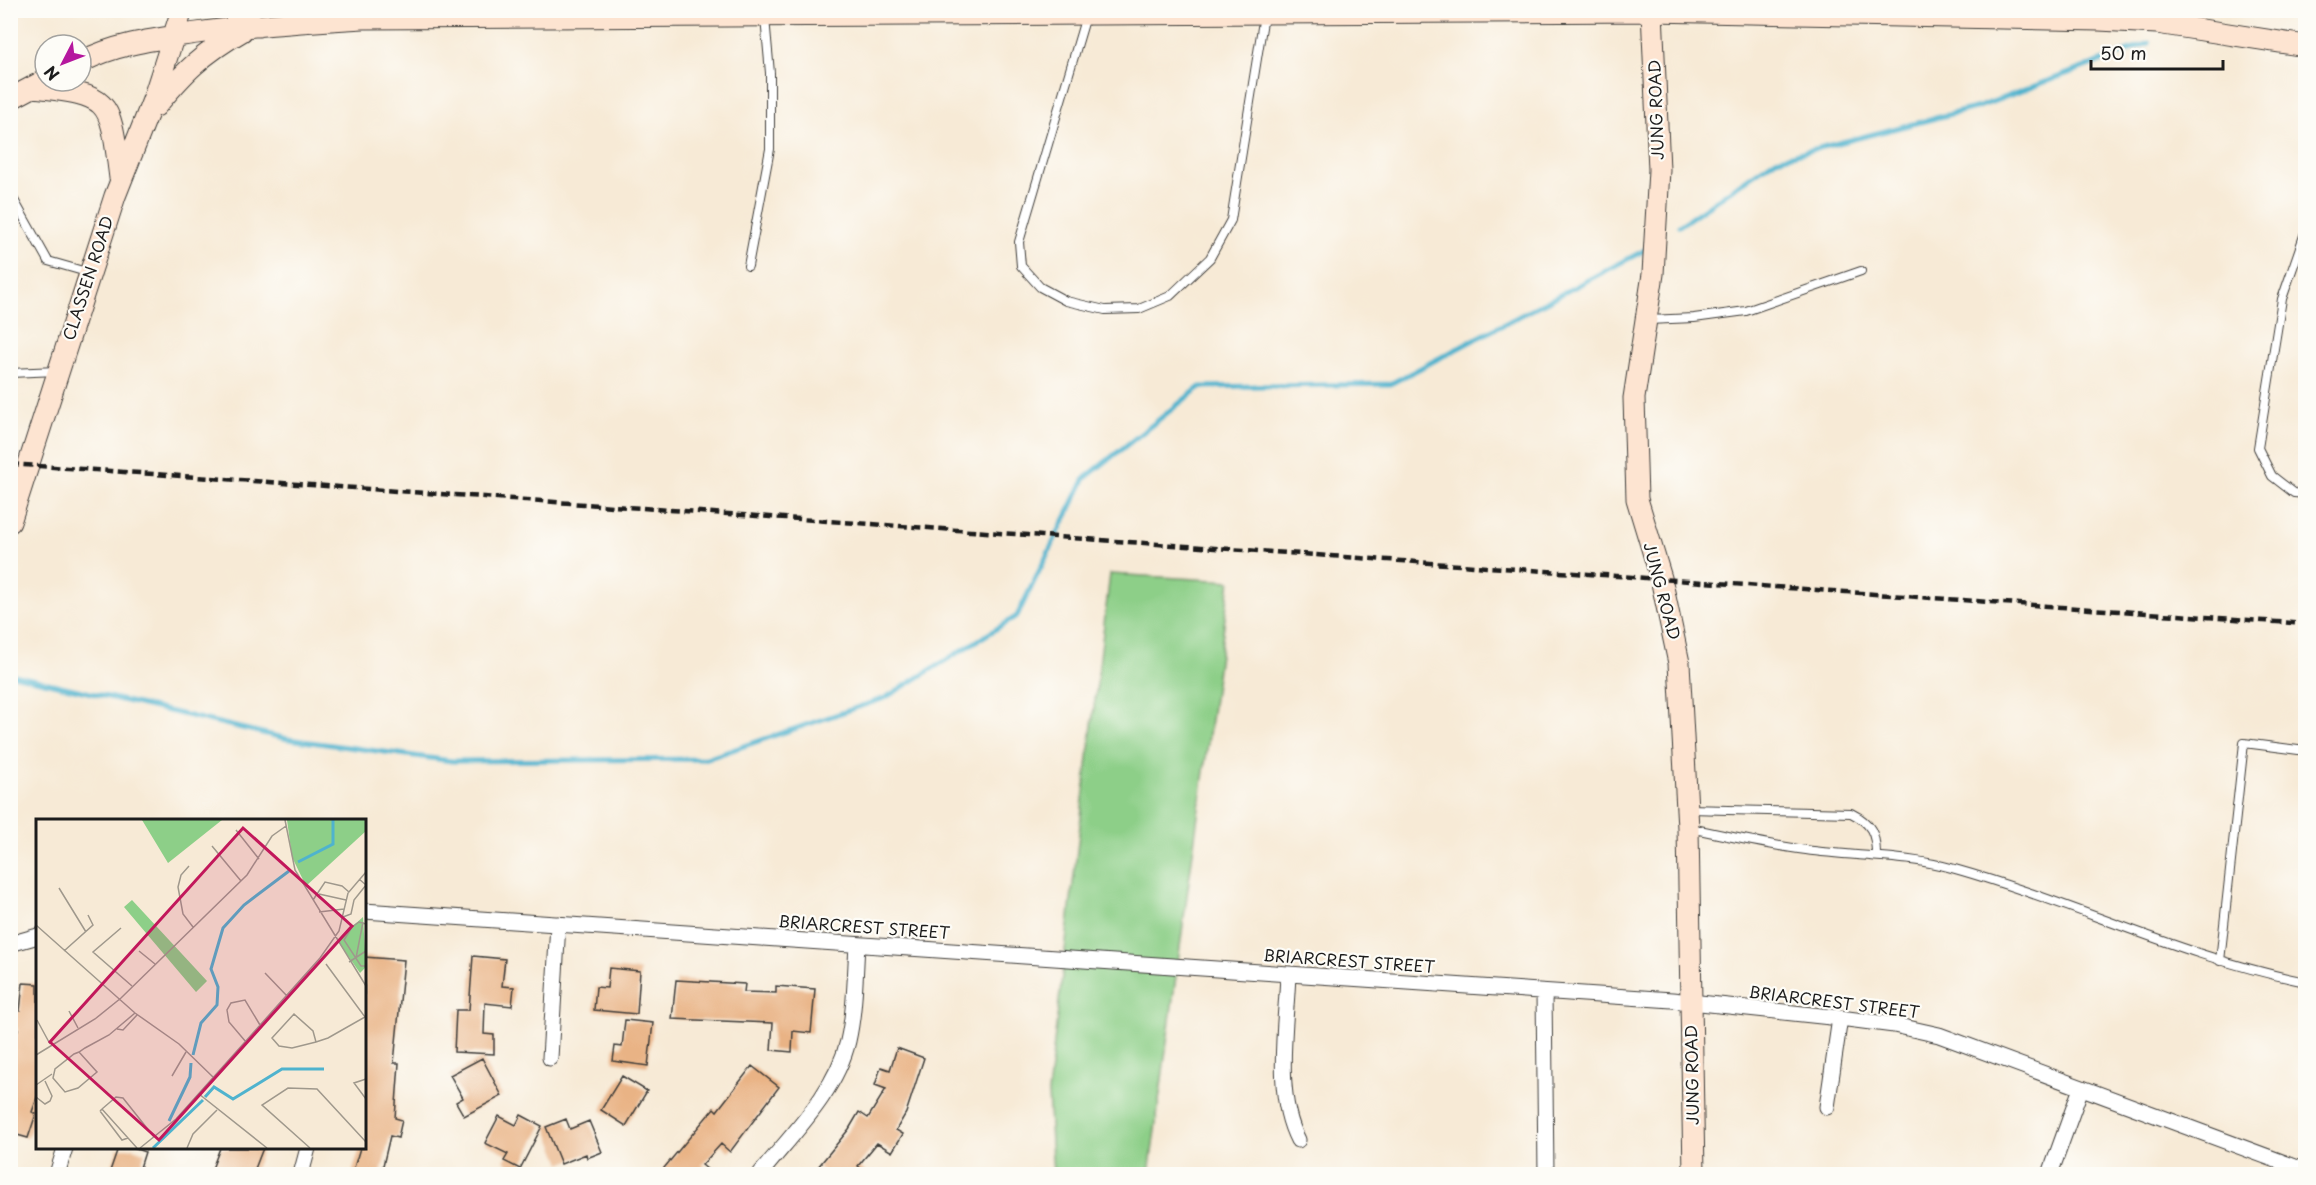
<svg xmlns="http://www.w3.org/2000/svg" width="2316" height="1185" font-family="'Playpen Sans',sans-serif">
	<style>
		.green { fill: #8dcf88; stroke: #547652; stroke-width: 1.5 }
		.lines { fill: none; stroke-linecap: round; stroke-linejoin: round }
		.stream { stroke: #4fb3ce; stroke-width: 5 }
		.building { fill: #e9b385 }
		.lane-casing { stroke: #3d3b38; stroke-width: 10 }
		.street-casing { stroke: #3d3b38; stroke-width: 17 }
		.secondary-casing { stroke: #3d3b38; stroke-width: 23 }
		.lane { stroke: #fff; stroke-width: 8 }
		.street { stroke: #fff; stroke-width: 15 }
		.secondary { stroke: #fde4d1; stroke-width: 21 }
		.rail { stroke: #1c1c1c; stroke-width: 4.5; stroke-dasharray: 9 4.5; stroke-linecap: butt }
		.labels { text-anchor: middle; stroke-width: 4.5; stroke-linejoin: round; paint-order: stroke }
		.street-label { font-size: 16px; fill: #1c1c1c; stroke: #fdfcf7 }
		.inset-river { fill: none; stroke: #4fb3ce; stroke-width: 3 }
		.inset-road { fill: none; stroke: #9f988c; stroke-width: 1.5 }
		.view { fill: #c2185b; fill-opacity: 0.15; stroke: #c2185b; stroke-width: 3 }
		.inset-edge { fill: none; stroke: #1c1c1c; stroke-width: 3 }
	</style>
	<rect width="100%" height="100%" fill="#fdfcf7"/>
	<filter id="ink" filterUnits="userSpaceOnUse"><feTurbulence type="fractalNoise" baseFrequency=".0167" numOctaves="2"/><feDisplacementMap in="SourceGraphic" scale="12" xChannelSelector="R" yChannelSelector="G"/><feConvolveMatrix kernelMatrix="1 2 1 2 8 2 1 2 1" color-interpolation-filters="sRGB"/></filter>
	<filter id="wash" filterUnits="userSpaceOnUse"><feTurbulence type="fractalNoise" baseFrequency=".008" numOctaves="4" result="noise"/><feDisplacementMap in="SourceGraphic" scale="24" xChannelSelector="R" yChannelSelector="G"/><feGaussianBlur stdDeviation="1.35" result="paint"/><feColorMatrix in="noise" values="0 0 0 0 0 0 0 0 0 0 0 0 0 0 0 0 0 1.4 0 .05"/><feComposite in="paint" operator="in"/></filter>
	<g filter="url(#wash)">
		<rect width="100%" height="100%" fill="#f7ead6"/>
		<path class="green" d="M 1110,574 L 1230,581 L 1149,1174 L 1053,1174 L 1048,1093 Z"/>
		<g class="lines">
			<path class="stream" d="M 1679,226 L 1776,159 L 1979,107 L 2149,43
				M 14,675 L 288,739 L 452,761 L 706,759 L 885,698 L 1017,616 L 1085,478 L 1200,387 L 1390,384 L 1645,250"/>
		</g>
		<g id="blocks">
			<path class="building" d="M 473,956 L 505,959 L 502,986 L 514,987 L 512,1006 L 485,1003 L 484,1034 L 494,1035 L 494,1054 L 454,1052 L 456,1010 L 469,1010 Z
				M 364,957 L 404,960 L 394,1063 L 399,1063 L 395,1118 L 402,1120 L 398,1138 L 390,1136 L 381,1174 L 352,1174 L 360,1148 L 364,1148 Z
				M 609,968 L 640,971 L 637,1014 L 594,1010 L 596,987 L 607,988 Z
				M 676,980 L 745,984 L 744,992 L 776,993 L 776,986 L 815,989 L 811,1033 L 793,1031 L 792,1052 L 771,1050 L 773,1023 L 672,1019 Z
				M 23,983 L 38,984 L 38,1095 L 32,1112 L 36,1114 L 28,1138 L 10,1133 L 10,1056 L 18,1029 L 10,1028 L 10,1010 L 20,1011 Z
				M 625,1020 L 653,1023 L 648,1066 L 613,1061 L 615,1046 L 622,1047 Z
				M 897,1048 L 924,1058 L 906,1113 L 896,1130 L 903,1134 L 892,1152 L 877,1143 L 858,1166 L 868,1174 L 827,1174 L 818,1167 L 849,1129 L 859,1112 L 868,1118 L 886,1089 L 875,1085 L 881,1067 L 890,1070 Z
				M 482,1058 L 502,1096 L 464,1116 L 456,1102 L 463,1098 L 450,1075 Z
				M 752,1066 L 779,1087 L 730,1152 L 721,1144 L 702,1165 L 713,1174 L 659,1174 L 714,1108 L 717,1111 Z
				M 622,1076 L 647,1091 L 626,1126 L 601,1110 Z
				M 521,1115 L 542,1126 L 520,1169 L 504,1161 L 508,1154 L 485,1143 L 499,1116 L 516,1125 Z
				M 566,1119 L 570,1129 L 589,1121 L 602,1152 L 587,1158 L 586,1154 L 561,1164 L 546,1127 Z
				M 118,1148 L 133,1148 L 145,1152 L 138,1174 L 109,1174 Z
				M 220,1148 L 263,1148 L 253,1174 L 210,1174 Z"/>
		</g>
	</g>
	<g filter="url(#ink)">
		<use href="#blocks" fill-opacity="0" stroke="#3d3b38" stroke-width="1.5"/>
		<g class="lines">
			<g class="lane-casing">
				<path id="lane" d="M 1086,16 L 1019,242 L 1021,266 L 1040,287 L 1066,301 L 1105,310 L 1139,309 L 1170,296 L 1210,258 L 1231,220 L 1264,15
					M 10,193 L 48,261 L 90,273
					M 2306,230 L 2282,299 L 2258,448 L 2272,476 L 2294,493 L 2306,494
					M 748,266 L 770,149 L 770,73 L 765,18
					M 1648,320 L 1694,318 L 1746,311 L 1861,271
					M 10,373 L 57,371
					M 1689,809 L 1851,813 C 1871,823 1876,833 1876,855
					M 1690,828 C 1728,836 1767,845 1806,850 C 1856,857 1906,855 1955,869 C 2073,902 2184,958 2306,982
					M 2220,961 L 2244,743 L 2306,751"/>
			</g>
			<g class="street-casing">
				<path id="street" d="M 364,911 L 1672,1000 L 1840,1018 L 1894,1025 L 1939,1035 L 2306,1171
					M 10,944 L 38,936
					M 1288,975 C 1286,1026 1274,1094 1298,1140
					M 1544,992 L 1546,1174
					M 550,1058 L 558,924
					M 1827,1107 L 1840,1018
					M 57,1174 L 65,1148
					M 301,1174 L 308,1148
					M 760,1174 C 792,1134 836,1092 848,1041 C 855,1010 855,977 857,945
					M 2050,1174 L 2081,1088"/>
			</g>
			<g class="secondary-casing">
				<path id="secondary" d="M 232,10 L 258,26
					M 1652,11 L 1659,170 L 1653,274 L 1634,398 L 1637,499 L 1661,578 L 1679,663 L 1688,828 L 1694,1174
					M 81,62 C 118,43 157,39 197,33 C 252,25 308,21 363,18 L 1652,11 L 2099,20 L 2157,23 L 2306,46
					M 33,87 C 113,95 110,100 120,178
					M 10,99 L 44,81
					M 156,106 C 184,72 202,54 242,31
					M 10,522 L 115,196 L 153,100 L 182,10"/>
			</g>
			<use href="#lane" class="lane"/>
			<use href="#street" class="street"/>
			<use href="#secondary" class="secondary"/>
			<path class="rail" d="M 10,464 L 2306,624"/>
		</g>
	</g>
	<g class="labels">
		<g class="street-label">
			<text transform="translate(1656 110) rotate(-92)" y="6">JUNG ROAD</text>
			<text transform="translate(88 278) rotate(-72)" y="6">CLASSEN ROAD</text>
			<text transform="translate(1662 591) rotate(75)" y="6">JUNG ROAD</text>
			<text transform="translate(864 927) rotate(4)" y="6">BRIARCREST STREET</text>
			<text transform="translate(1349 961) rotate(4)" y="6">BRIARCREST STREET</text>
			<text transform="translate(1834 1002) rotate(7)" y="6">BRIARCREST STREET</text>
			<text transform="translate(1692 1075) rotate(-91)" y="6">JUNG ROAD</text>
		</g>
	</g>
	<g transform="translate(36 819)">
		<rect width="330" height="330" fill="#f7ead6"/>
		<path d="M 106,1 L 186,1 L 132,44 ZM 251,1 L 330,1 L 330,12 L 270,67 L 256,38 ZM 96,81 L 171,162 L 160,173 L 88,88 Z" fill="#8dcf88"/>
		<path d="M 327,98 L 330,148 L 324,154 L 301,121 Z" fill="#8dcf88"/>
		<path class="inset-river" d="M 262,43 L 297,25 L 297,1M 157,236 L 165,204 L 181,186 L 182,168 L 175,150 L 187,109 L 208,86 L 253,52M 169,278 L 178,268 L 197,280 L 246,250 L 288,250M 133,302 L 154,258 L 155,244M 117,329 L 167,281"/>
		<path class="inset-road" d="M 249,1 L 259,51 L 330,167M 200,11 L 223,40M 176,27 L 205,62M 153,47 L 145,56 L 142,68 L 147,95 L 157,108M 23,69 L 50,113M 283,75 L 310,81M 277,81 L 289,63 L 306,67 L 313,73M 283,93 L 308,90M 307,98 L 315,95 L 318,81 L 330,66 L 323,60M 330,105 L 323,103 L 316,108 L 308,121 L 325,147 L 330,147M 0,106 L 99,194 L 143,225 L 178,259M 85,109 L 57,133 L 96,167M 28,132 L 57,106 L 52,96M 103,132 L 119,145M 320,139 L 327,103M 313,143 L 330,132M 229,154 L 251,177M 33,192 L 42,209M 1,201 L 14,225M 81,210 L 87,211 L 101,196M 210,223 L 193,203 L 191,191 L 195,184 L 209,181 L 224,206M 280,223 L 277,212 L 258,195 L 236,219 L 243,227 L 256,229 L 280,223 L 292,219 L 329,198 L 290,145M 43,233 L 61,253 L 42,269 L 29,273 L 17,259 L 19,250 L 38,235 L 43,233 L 49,229 L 73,216 L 99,194M 0,236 L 59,200 L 85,179 L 211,56 L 236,17 L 250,7M 136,257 L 150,233M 330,260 L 318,264 L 330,280M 0,266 L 16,255M 163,275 L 231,329M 0,278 L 9,285 L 14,282 L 16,277 L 9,262M 66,290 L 80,278 L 87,279 L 118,318M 64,292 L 66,290 L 101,329M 64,292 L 86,321 L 92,319M 104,329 L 140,300 L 284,139 L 303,112 L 312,74 L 330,53M 151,329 L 157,315 L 181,291M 274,329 L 226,286 L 252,269 L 281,270 L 330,323"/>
		<path class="view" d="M 207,9 L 316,107 L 123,321 L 14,223 Z"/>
		<rect width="330" height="330" class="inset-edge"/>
	</g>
	<rect width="2316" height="1185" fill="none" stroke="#fdfcf7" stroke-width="36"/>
	<g transform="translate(63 63) rotate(228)"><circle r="28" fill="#fdfcf7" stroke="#a3a29f" stroke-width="1.5"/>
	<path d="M0-4.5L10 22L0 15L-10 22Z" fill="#b5179e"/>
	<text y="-9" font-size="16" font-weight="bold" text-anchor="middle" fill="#1c1c1c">N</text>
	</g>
	<path d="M2091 60v9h132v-9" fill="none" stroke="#1c1c1c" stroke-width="3"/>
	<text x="2100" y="60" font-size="18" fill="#1c1c1c" stroke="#fdfcf7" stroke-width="4.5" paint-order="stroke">50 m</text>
</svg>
